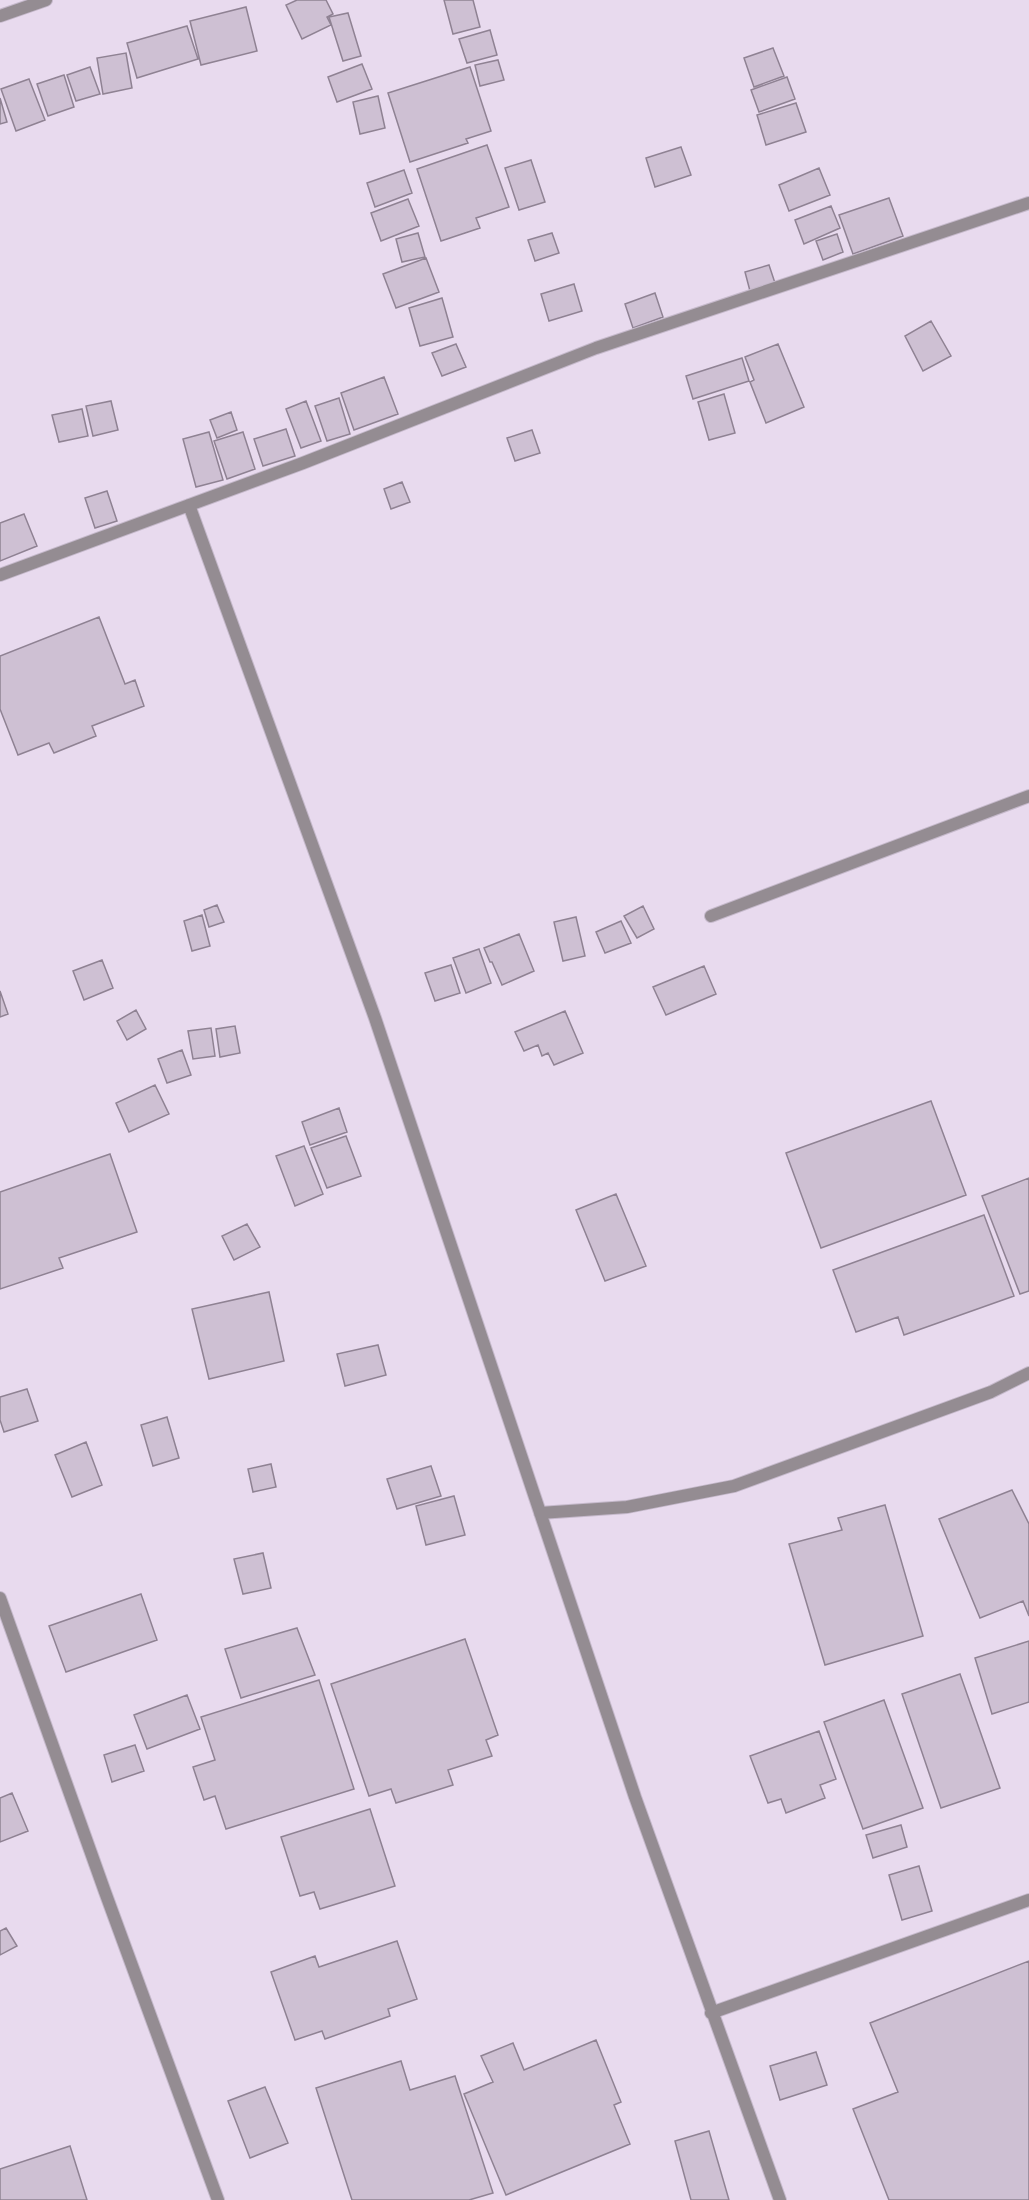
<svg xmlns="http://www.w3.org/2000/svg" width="1029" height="2200" font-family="'Work Sans',sans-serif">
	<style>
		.building { fill: #cec0d3; stroke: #8f8293; stroke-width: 1.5 }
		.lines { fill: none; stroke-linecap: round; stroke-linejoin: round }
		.minor-casing { stroke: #c5b9cb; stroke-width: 14 }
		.minor { stroke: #948c92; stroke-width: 12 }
	</style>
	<rect width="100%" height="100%" fill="#e8daee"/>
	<path class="building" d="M 297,0 L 326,0 L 333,14 L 327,17 L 331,25 L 302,39 L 286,5 Z
		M 444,0 L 473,0 L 480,27 L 453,34 Z
		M 246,7 L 257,51 L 201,65 L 190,21 Z
		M 348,13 L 361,56 L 343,61 L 329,17 Z
		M 187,26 L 198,59 L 137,78 L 127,43 Z
		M 490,30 L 497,55 L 467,63 L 459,39 Z
		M 773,48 L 784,76 L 754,87 L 744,58 Z
		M 126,53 L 132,88 L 103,94 L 97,58 Z
		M 498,60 L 504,80 L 480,86 L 475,65 Z
		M 362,64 L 372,89 L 337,102 L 328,77 Z
		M 90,67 L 100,94 L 76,101 L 67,75 Z
		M 470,67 L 491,131 L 466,139 L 468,143 L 410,162 L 388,93 Z
		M 64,75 L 74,107 L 48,116 L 37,84 Z
		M 787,77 L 795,99 L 759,112 L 751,90 Z
		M 29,79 L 45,120 L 16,131 L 1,89 Z
		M 378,96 L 385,128 L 360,134 L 353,102 Z
		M 0,98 L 7,122 L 0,124 Z
		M 796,103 L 806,132 L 766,145 L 757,115 Z
		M 487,145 L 509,207 L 476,218 L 480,228 L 441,241 L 417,169 Z
		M 681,147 L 691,175 L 655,187 L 646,158 Z
		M 531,160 L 545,202 L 519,210 L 505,168 Z
		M 819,168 L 830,195 L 789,211 L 779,185 Z
		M 404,170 L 412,193 L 375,207 L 367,183 Z
		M 889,198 L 903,236 L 853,254 L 839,215 Z
		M 408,199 L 419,226 L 381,241 L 371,213 Z
		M 831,206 L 840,228 L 804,244 L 795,220 Z
		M 418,233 L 425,257 L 402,262 L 396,239 Z
		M 552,233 L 559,253 L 535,261 L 528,240 Z
		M 837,234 L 843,252 L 823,260 L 816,241 Z
		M 426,258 L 439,292 L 396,308 L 383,274 Z
		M 769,265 L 775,283 L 750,291 L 745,272 Z
		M 574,284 L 582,311 L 549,321 L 541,294 Z
		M 655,293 L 663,317 L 633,328 L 625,304 Z
		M 442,298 L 453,337 L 420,346 L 409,308 Z
		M 931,321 L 951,356 L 923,371 L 905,336 Z
		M 456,344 L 466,367 L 442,376 L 432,353 Z
		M 778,344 L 804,407 L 766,423 L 750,382 L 754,380 L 745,357 Z
		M 742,358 L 749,381 L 693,399 L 686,376 Z
		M 384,377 L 398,414 L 354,430 L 341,393 Z
		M 724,394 L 735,433 L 709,440 L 698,402 Z
		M 339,398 L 350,434 L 327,441 L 315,406 Z
		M 111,401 L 118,430 L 93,436 L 86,406 Z
		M 306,401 L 321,441 L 301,448 L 286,409 Z
		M 82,409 L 88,436 L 59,442 L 52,415 Z
		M 231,412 L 237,430 L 217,438 L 210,420 Z
		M 286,429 L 295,456 L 263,466 L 254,439 Z
		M 532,430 L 540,453 L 515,461 L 507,438 Z
		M 209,432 L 223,480 L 196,487 L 183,439 Z
		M 243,432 L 255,469 L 227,479 L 214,441 Z
		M 402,482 L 410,502 L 391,509 L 384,489 Z
		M 107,491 L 117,521 L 95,528 L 85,498 Z
		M 24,514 L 37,546 L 0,561 L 0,523 Z
		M 99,617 L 125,684 L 135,680 L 144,706 L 92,726 L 96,736 L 54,753 L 49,743 L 18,755 L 0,709 L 0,656 Z
		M 217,905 L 224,922 L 209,927 L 204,910 Z
		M 643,906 L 654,929 L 637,938 L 624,916 Z
		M 202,915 L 210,946 L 192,951 L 184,921 Z
		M 576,917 L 585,956 L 563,961 L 554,922 Z
		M 621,921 L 631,943 L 605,953 L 596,932 Z
		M 519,934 L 534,971 L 502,985 L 492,962 L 490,962 L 484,948 Z
		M 479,949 L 491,983 L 466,993 L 453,958 Z
		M 102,960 L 113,988 L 84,1000 L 73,971 Z
		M 451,965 L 460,993 L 435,1001 L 425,973 Z
		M 704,966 L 716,994 L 666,1015 L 653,987 Z
		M 0,991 L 8,1014 L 0,1017 Z
		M 136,1010 L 146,1029 L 127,1040 L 117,1021 Z
		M 565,1011 L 583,1053 L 554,1065 L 548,1053 L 542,1056 L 538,1045 L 524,1051 L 515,1032 Z
		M 235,1026 L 240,1053 L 220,1057 L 216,1029 Z
		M 211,1028 L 215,1056 L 193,1059 L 188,1031 Z
		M 182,1050 L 191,1075 L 167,1083 L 158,1059 Z
		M 155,1085 L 169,1114 L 129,1132 L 116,1103 Z
		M 931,1101 L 966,1195 L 821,1248 L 786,1153 Z
		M 339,1108 L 347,1132 L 310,1145 L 302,1122 Z
		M 346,1136 L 361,1176 L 327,1188 L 311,1148 Z
		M 304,1146 L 323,1194 L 295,1206 L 276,1156 Z
		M 110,1154 L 137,1232 L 59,1258 L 63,1268 L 0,1289 L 0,1192 Z
		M 1029,1178 L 1029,1291 L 1020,1294 L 982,1196 Z
		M 616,1194 L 646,1266 L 605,1281 L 576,1210 Z
		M 984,1215 L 1014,1296 L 904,1335 L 898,1317 L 856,1332 L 833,1270 Z
		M 247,1224 L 260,1247 L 234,1260 L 222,1236 Z
		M 269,1292 L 284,1361 L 209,1379 L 192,1309 Z
		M 378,1345 L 386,1375 L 345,1386 L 337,1354 Z
		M 27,1389 L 38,1421 L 4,1432 L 0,1420 L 0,1397 Z
		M 167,1417 L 179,1458 L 153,1466 L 141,1425 Z
		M 86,1442 L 102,1485 L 72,1497 L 55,1455 Z
		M 271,1464 L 276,1487 L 253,1492 L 248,1469 Z
		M 431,1466 L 441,1496 L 397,1509 L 387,1479 Z
		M 1012,1490 L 1029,1524 L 1029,1616 L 1023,1601 L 980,1618 L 939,1519 Z
		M 454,1496 L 465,1535 L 426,1545 L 416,1506 Z
		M 885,1505 L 923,1636 L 825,1665 L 789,1544 L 842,1530 L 838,1518 Z
		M 263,1553 L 271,1588 L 243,1594 L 234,1559 Z
		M 141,1594 L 157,1640 L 66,1672 L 49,1626 Z
		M 297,1628 L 315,1675 L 241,1698 L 225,1649 Z
		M 465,1639 L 498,1735 L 486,1740 L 492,1756 L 448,1770 L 453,1785 L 396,1803 L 391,1789 L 369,1796 L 331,1684 Z
		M 1029,1641 L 1029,1702 L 992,1714 L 975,1658 Z
		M 960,1674 L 1000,1788 L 941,1808 L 902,1694 Z
		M 319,1680 L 354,1789 L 226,1829 L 215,1796 L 204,1800 L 193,1767 L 215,1760 L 201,1717 Z
		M 187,1695 L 200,1729 L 147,1749 L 134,1715 Z
		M 884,1700 L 923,1808 L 863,1829 L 824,1722 Z
		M 819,1731 L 836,1779 L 820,1785 L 825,1798 L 786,1813 L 781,1799 L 768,1803 L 750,1756 Z
		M 135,1745 L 144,1771 L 112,1782 L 104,1755 Z
		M 12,1793 L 28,1831 L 0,1842 L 0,1798 Z
		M 370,1809 L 395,1886 L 320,1909 L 314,1892 L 300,1896 L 281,1837 Z
		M 901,1825 L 907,1847 L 873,1858 L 866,1835 Z
		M 919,1866 L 932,1911 L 902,1920 L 889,1875 Z
		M 6,1928 L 17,1946 L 0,1955 L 0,1931 Z
		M 397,1941 L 417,1999 L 388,2009 L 390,2016 L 325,2039 L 322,2031 L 295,2040 L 271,1972 L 315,1956 L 319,1967 Z
		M 1029,1961 L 1029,2200 L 889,2200 L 853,2109 L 898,2092 L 870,2023 Z
		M 596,2040 L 621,2102 L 614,2105 L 630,2144 L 506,2195 L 464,2094 L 493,2082 L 481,2056 L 513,2043 L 524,2070 Z
		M 816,2052 L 827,2085 L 780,2100 L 770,2066 Z
		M 401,2061 L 410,2090 L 455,2076 L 493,2193 L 469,2200 L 352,2200 L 316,2088 Z
		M 265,2087 L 288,2143 L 250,2158 L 228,2101 Z
		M 709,2131 L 729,2200 L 691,2200 L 675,2141 Z
		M 70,2146 L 87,2200 L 0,2200 L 0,2169 Z"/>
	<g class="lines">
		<g class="minor-casing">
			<path id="minor" d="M 0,16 L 46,0
				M 189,505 L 375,1018 L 635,1797 L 780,2200
				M 0,575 L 303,463 L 596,348 L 1029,203
				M 711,916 L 1029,796
				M 540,1513 L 627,1507 L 734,1486 L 991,1392 L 1029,1373
				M 0,1598 L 105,1892 L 218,2200
				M 711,2013 L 1029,1900"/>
		</g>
		<use href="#minor" class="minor"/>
	</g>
</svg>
